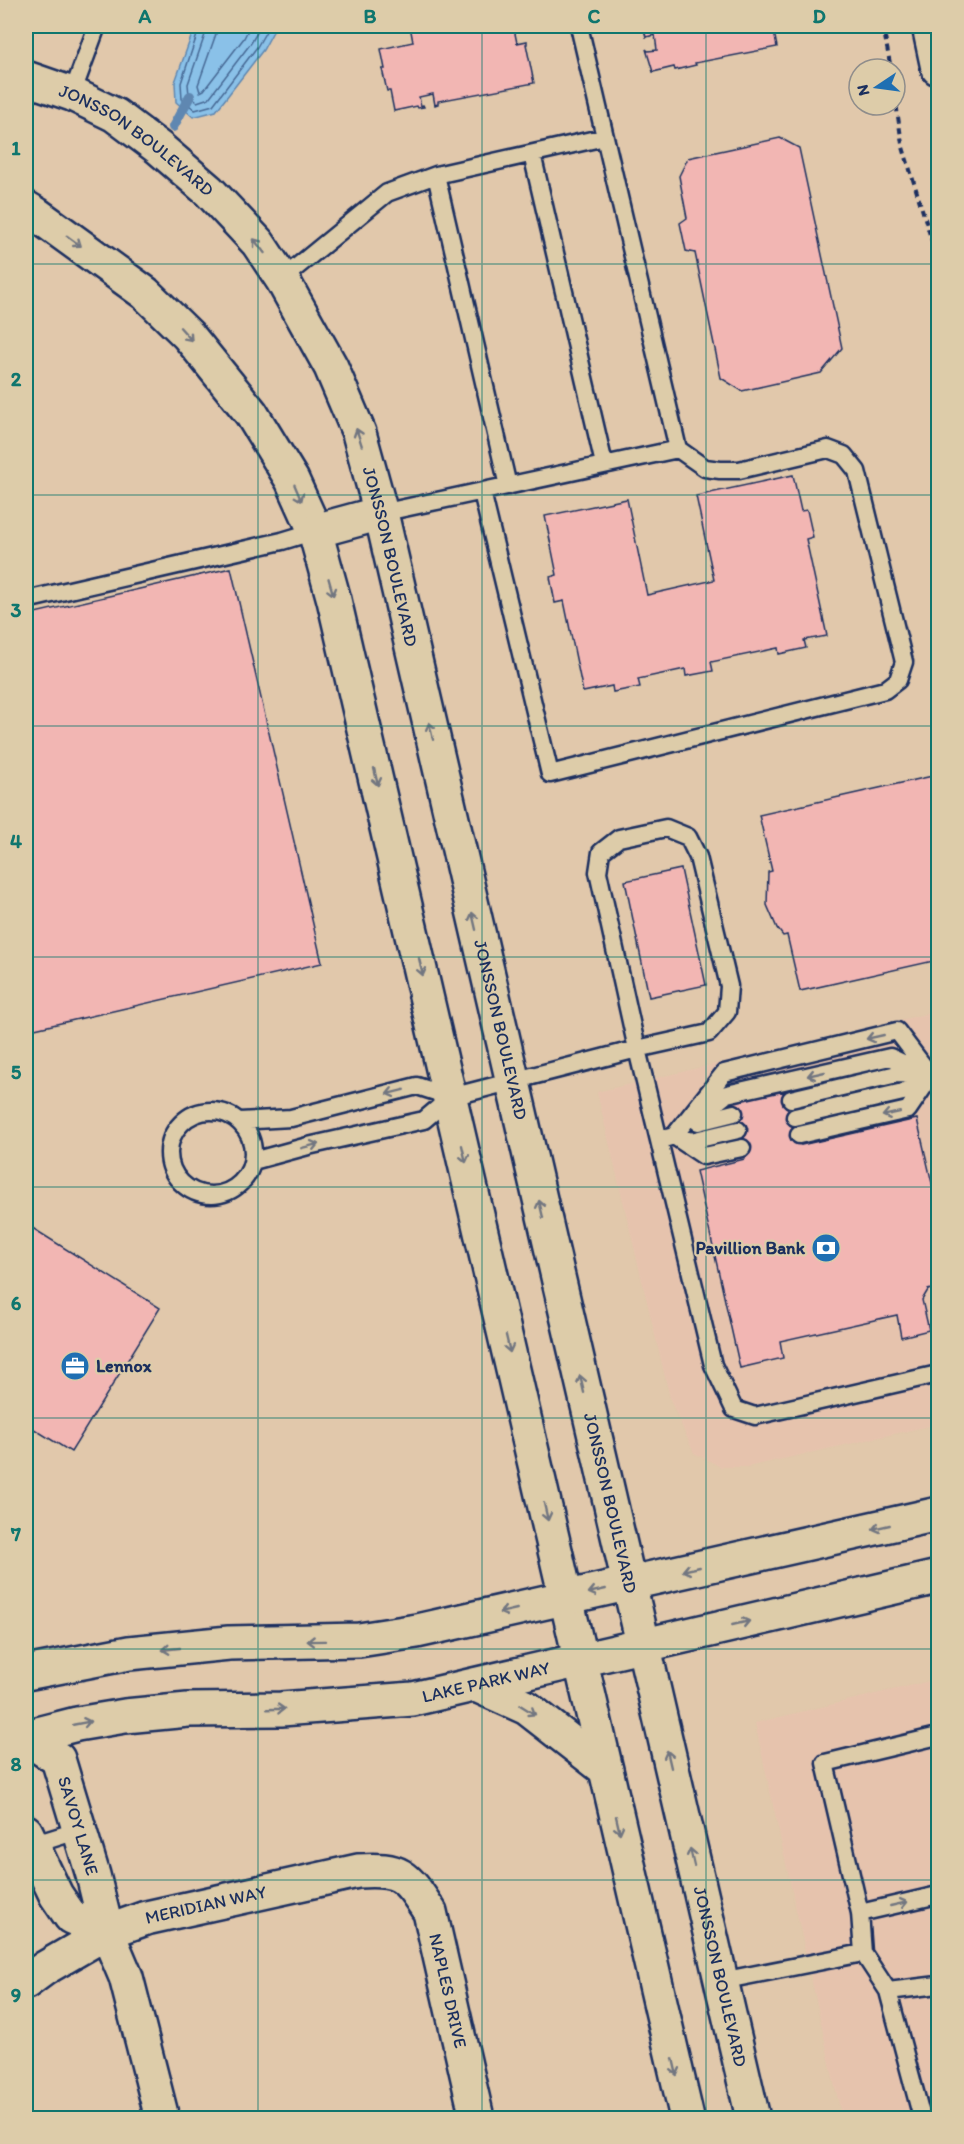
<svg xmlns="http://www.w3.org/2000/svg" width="964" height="2144" font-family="Itim,sans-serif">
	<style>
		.built { fill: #e6c3ad }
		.water { fill: #8ac1e8; stroke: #5e87b1; stroke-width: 1.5 }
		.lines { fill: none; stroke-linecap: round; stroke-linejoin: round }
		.shore { stroke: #476995; stroke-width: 1.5 }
		.stream { stroke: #5e87b1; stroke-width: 10 }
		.building { fill: #f2b6b3; stroke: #1b2f5e; stroke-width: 1.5 }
		.service-casing { stroke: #1b2f5e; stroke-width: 21 }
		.minor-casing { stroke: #1b2f5e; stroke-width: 38 }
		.tertiary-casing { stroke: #1b2f5e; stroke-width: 38 }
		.secondary-casing { stroke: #1b2f5e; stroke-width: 38 }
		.path { stroke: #1b2f5e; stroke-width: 4; stroke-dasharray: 6 4.5; stroke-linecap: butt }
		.service { stroke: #ddcca9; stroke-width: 16 }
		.minor { stroke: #ddcca9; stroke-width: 33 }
		.tertiary { stroke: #ddcca9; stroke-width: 33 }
		.secondary { stroke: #ddcca9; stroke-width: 33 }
		.oneway { stroke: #727680 }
		.grid { fill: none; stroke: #0f766e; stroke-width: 1.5; stroke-opacity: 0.55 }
		.labels { text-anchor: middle; stroke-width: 4.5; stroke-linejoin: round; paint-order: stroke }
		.street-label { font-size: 18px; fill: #1b2f5e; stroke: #ddcca9 }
		.poi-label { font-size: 18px; font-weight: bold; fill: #1b2f5e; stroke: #ddcca9; text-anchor: end }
		.neatline { fill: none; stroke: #0f766e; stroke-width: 2 }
		.grid-label { font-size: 20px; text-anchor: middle; font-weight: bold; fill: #0f766e }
	</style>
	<rect width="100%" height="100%" fill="#e1c8ab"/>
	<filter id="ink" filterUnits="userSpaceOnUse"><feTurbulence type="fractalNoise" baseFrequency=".0167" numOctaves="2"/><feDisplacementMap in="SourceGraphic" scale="12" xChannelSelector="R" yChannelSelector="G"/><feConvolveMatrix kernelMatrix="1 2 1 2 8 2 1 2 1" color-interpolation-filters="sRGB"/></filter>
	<g filter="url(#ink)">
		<path class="built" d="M 938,1011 L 938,1424 L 747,1467 L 721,1467 L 694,1453 L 671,1402 L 597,1092 Z
			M 938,1679 L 938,2118 L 842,2118 L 755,1723 Z"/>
		<path class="water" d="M 195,26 L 276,26 L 263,50 L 216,111 L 193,117 L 176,102 L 175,82 Z"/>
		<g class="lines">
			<path class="shore" d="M 200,26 L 181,83 L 182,99 L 195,110 L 213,105 L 257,47 L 269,26
				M 208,26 L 188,84 L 189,95 L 197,102 L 209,98 L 251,43 L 261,26
				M 217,26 L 216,34 L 198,85 L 200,92 L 204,90 L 244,38 L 250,26"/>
			<path class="stream" d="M 173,127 L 190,96"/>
		</g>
		<path class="building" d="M 410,26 L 524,26 L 525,29 L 523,30 L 522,28 L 514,29 L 517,43 L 527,41 L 527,44 L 526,44 L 534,83 L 438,101 L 438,104 L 435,105 L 433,94 L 419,97 L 421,106 L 423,105 L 424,107 L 418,108 L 417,106 L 394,111 L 390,91 L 387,91 L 382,69 L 385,69 L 381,49 L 413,42 Z
			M 643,26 L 775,26 L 773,27 L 777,47 L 695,63 L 696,65 L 675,70 L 674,67 L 653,72 L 646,49 L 648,51 L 657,50 L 655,35 L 646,37 Z
			M 780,138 L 799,148 L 842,348 L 821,373 L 742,391 L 721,378 L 695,253 L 686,251 L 680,223 L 687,218 L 679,176 L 688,158 Z
			M 793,475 L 801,511 L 807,510 L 813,537 L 806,539 L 827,636 L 804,640 L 806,648 L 779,654 L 778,648 L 711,662 L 713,671 L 686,676 L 685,669 L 638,679 L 640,687 L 613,692 L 612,686 L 583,692 L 564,601 L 555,603 L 550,577 L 557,575 L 545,516 L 627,499 L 647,595 L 714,580 L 696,496 Z
			M 231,568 L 322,963 L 26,1031 L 26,615 Z
			M 937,775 L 938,783 L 938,960 L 800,991 L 787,935 L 783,936 L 777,928 L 767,905 L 768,872 L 772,871 L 759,815 Z
			M 681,869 L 706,985 L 649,997 L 625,881 Z
			M 787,1082 L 801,1145 L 917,1119 L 938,1209 L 938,1287 L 928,1290 L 922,1300 L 929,1330 L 901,1337 L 897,1315 L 780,1341 L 783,1358 L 740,1368 L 696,1171 L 745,1159 L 730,1095 Z
			M 26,1224 L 160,1308 L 71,1452 L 26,1424 Z"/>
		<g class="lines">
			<g class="service-casing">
				<path id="service" d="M 72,94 L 97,26
					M 532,154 L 604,464
					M 436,175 L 508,486
					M 282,279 L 387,193 L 436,175 L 605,137 L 579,26
					M 482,492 L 550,774 L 885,690 L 898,680 L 904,662 L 857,471 L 844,455 L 828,449 L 739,470 L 720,470 L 705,468 L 678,449
					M 381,513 L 678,449 L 605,137
					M 26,600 L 282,541 L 315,531
					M 666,828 L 688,837 L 698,857 L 729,986 L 727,1012 L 709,1033 L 637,1049 L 598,872 L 601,852 L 619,838 Z
					M 791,1099 L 897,1074 L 918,1075
					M169 1153a42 42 0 1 1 84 0a42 42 0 1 1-84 0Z
					M 795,1117 L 903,1092 L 927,1079
					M 697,1118 L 727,1094 L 890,1057 L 928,1075
					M 240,1121 L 291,1118 L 417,1086 L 451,1097
					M 698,1122 L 734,1113
					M 799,1135 L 908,1110 L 931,1076
					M 674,1136 L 704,1156 L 742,1148
					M 678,1137 L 691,1141 L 738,1130
					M 660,1140 L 674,1136 L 724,1073 L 897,1031 L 931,1076
					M 253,1161 L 308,1146 L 424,1120 L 451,1097 L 637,1049 L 713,1365 L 734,1409 L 755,1416 L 938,1374
					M 32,1845 L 80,1830
					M 860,1913 L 938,1895
					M 863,1953 L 860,1913 L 825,1763 L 938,1736
					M 721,1981 L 863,1953 L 888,1991
					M 922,2118 L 888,1991 L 938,1985"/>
			</g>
			<g class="minor-casing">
				<g id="minor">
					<path id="s1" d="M 26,1738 L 58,1759 L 93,1875 L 107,1932 L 126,1977 L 162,2118"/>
					<path d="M 26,1832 L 56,1895 L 71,1917 L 107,1932"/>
					<path id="s2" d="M 26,1982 L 45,1968 L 107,1932 L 146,1918 L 358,1871 C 403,1868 406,1876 430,1912 L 477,2118"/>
				</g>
			</g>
			<g class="tertiary-casing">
				<g id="tertiary">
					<path id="s3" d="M 26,78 L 72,94 L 115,115 L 159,148 L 209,191 L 258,243 L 282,279 L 331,367 L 359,433 L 381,513 L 753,2118"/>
					<path d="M 26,208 L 36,214 L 145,293 L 188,335 L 251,413 L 292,480 L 315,531 L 334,600 C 453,1106 568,1612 687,2118"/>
					<path d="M 315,531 L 381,513"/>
					<path d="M 26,1673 L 129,1653 L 229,1643 L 359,1640 L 417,1631 L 938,1514"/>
					<path d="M 476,1685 L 527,1708 L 604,1768"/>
					<path id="s4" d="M 26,1737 L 77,1724 L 125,1716 L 188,1710 L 281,1709 L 413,1699 L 938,1577"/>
				</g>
			</g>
			<g class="secondary-casing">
				<path id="secondary" d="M 929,26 L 938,68"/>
			</g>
			<path class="path" d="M 883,26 L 891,69
				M 895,96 L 902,144 L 935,251 L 938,270"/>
			<use href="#service" class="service"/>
			<use href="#minor" class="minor"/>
			<use href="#tertiary" class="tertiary"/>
			<use href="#secondary" class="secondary"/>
		</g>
		<defs><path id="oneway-shaft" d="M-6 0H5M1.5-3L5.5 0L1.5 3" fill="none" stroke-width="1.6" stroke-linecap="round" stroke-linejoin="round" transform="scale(1.5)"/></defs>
		<g class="oneway">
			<use href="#oneway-shaft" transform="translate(74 241) rotate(36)"/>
			<use href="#oneway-shaft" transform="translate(259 246) rotate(-128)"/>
			<use href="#oneway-shaft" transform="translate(186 334) rotate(48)"/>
			<use href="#oneway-shaft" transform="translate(359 437) rotate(-108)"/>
			<use href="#oneway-shaft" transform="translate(298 493) rotate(67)"/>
			<use href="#oneway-shaft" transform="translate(331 587) rotate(74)"/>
			<use href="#oneway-shaft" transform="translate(431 731) rotate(-103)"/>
			<use href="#oneway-shaft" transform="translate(376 777) rotate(77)"/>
			<use href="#oneway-shaft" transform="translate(474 921) rotate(-103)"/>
			<use href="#oneway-shaft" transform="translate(421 967) rotate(77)"/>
			<use href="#oneway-shaft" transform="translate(875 1037) rotate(167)"/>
			<use href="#oneway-shaft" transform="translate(816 1074) rotate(167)"/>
			<use href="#oneway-shaft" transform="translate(395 1092) rotate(166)"/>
			<use href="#oneway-shaft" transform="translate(891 1114) rotate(168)"/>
			<use href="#oneway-shaft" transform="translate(310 1146) rotate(-14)"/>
			<use href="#oneway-shaft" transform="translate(464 1154) rotate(77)"/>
			<use href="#oneway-shaft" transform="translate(541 1209) rotate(-103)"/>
			<use href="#oneway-shaft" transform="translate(508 1344) rotate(77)"/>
			<use href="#oneway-shaft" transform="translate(582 1384) rotate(-103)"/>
			<use href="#oneway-shaft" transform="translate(546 1512) rotate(77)"/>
			<use href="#oneway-shaft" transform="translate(881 1527) rotate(167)"/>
			<use href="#oneway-shaft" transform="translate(691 1569) rotate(167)"/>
			<use href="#oneway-shaft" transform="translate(597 1591) rotate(167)"/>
			<use href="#oneway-shaft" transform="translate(508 1611) rotate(167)"/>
			<use href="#oneway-shaft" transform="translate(741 1623) rotate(-13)"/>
			<use href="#oneway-shaft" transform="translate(316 1641) rotate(179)"/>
			<use href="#oneway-shaft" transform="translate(171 1649) rotate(174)"/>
			<use href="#oneway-shaft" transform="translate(276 1709) rotate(-2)"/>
			<use href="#oneway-shaft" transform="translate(528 1710) rotate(32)"/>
			<use href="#oneway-shaft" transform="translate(82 1723) rotate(-11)"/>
			<use href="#oneway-shaft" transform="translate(669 1759) rotate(-103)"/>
			<use href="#oneway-shaft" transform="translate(618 1825) rotate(77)"/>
			<use href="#oneway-shaft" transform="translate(692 1857) rotate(-103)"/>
			<use href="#oneway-shaft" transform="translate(899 1904) rotate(-13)"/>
			<use href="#oneway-shaft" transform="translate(675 2067) rotate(77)"/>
		</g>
	</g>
	<path class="grid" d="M 258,26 L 258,2118M 482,26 L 482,2118M 706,26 L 706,2118M 26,264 L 938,264M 26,495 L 938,495M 26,726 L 938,726M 26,957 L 938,957M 26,1187 L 938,1187M 26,1418 L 938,1418M 26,1649 L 938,1649M 26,1880 L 938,1880"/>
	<defs>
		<g id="bank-disc" transform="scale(1.5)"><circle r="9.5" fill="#1f6fb2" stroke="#ddcca9"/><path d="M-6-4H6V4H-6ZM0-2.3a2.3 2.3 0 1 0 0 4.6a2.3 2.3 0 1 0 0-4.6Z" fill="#fff"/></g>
		<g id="office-disc" transform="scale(1.5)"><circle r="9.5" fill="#1f6fb2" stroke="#ddcca9"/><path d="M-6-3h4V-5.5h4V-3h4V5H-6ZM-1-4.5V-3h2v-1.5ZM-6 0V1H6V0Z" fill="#fff"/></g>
	</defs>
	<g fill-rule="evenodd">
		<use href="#bank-disc" x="826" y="1248"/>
		<use href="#office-disc" x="75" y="1366"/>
	</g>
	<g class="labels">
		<g class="street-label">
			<text dy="6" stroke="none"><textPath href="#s3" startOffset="128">JONSSON BOULEVARD</textPath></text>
			<text dy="6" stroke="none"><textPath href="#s3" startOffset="632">JONSSON BOULEVARD</textPath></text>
			<text dy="6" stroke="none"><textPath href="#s3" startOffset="1118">JONSSON BOULEVARD</textPath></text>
			<text dy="6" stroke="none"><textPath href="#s3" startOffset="1604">JONSSON BOULEVARD</textPath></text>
			<text dy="6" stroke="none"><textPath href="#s4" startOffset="465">LAKE PARK WAY</textPath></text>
			<text dy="6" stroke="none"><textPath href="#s1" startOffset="108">SAVOY LANE</textPath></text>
			<text dy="6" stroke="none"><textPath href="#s2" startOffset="198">MERIDIAN WAY</textPath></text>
			<text dy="6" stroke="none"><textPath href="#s3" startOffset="2090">JONSSON BOULEVARD</textPath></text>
			<text dy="6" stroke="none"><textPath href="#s2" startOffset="525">NAPLES DRIVE</textPath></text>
		</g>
		<g class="poi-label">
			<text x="805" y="1254">Pavillion Bank</text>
			<text x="96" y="1372" text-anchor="start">Lennox</text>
		</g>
	</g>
	<rect width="964" height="2144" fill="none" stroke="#ddcca9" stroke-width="66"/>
	<g transform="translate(877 87) rotate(257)"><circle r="28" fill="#ddcca9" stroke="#8f8d8b" stroke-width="1.5"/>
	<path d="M0-4.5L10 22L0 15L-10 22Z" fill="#1f6fb2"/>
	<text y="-9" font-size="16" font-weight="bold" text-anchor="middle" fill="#1b2f5e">N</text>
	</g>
	<rect x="33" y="33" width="898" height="2078" class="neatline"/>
	<g class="grid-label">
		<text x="145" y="23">A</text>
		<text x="370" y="23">B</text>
		<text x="594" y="23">C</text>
		<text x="819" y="23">D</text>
		<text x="16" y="155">1</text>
		<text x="16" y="386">2</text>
		<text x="16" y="617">3</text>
		<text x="16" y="848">4</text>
		<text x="16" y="1079">5</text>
		<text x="16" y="1310">6</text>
		<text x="16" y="1541">7</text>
		<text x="16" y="1771">8</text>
		<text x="16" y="2002">9</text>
	</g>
</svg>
